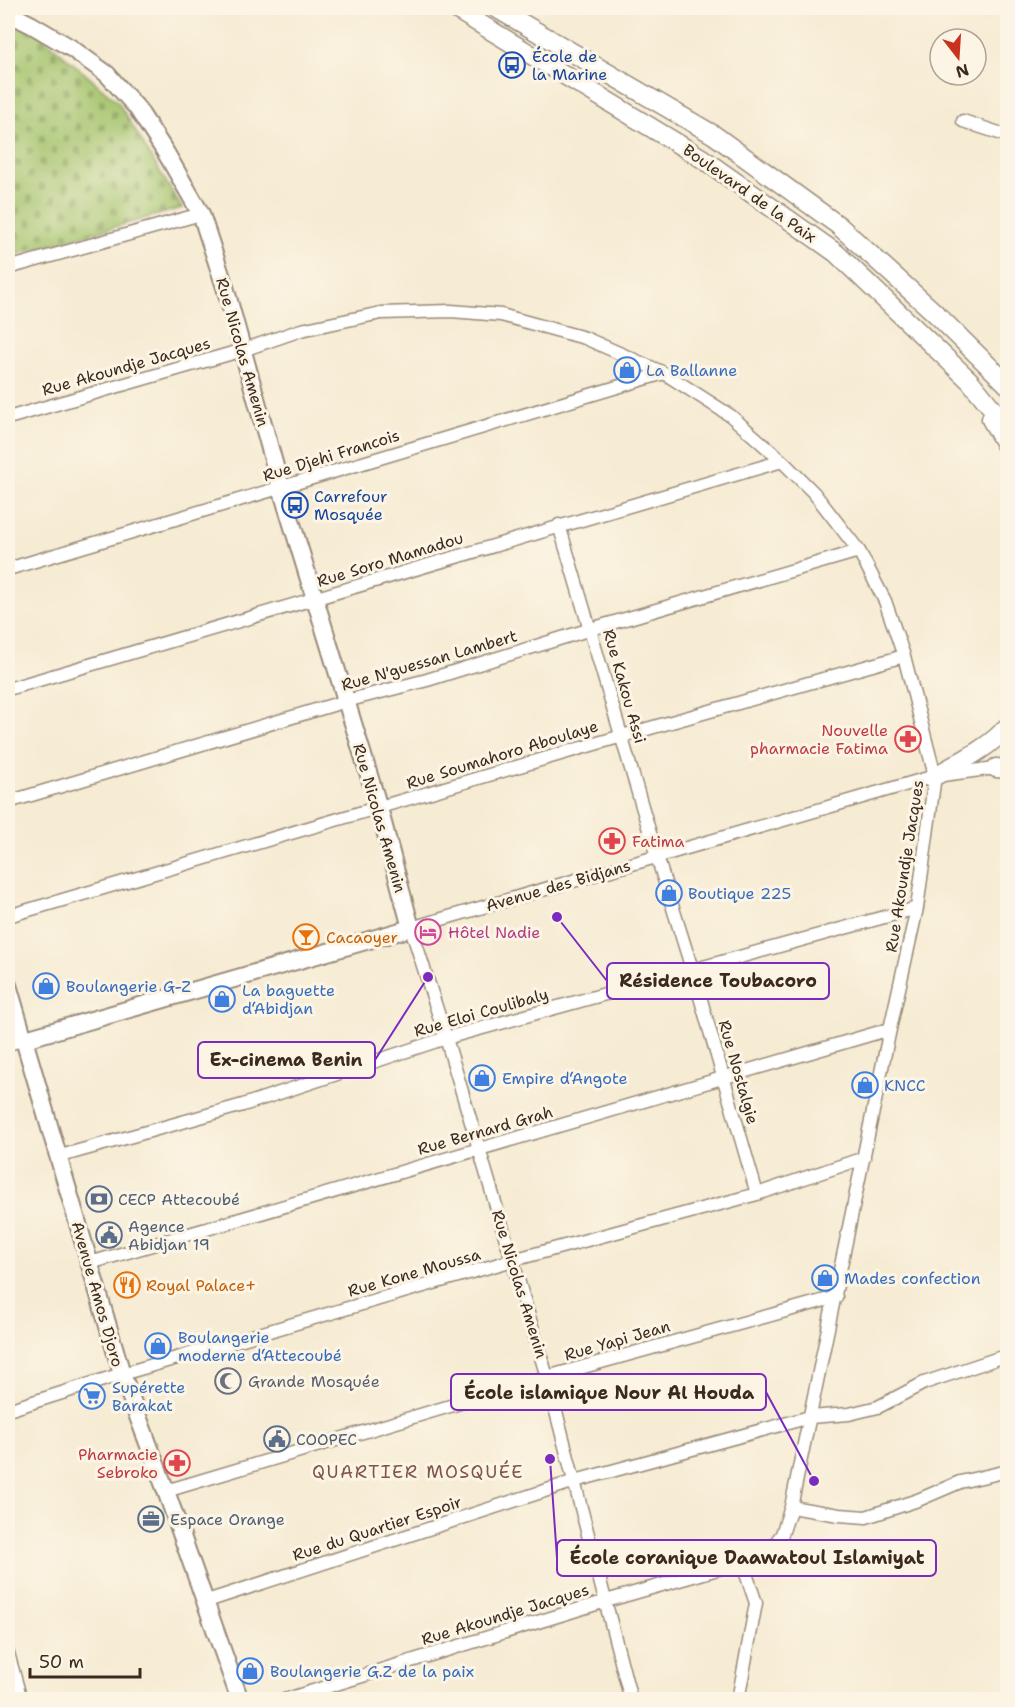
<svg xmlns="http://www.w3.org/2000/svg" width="1015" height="1707" font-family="'Shantell Sans',sans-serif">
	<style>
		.cemetery { fill: url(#cemetery-stones); stroke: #6f7644; stroke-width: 1.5 }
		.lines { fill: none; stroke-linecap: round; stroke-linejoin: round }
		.street-casing { stroke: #988a78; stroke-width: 15 }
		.secondary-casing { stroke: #988a78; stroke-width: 20 }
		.primary-casing { stroke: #988a78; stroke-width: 21 }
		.street { stroke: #fff; stroke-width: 12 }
		.secondary { stroke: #fff; stroke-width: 16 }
		.primary { stroke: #fff; stroke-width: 18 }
		.labels { text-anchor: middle; stroke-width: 6; stroke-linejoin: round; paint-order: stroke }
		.transit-label { font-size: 16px; fill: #164399; stroke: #fcf5e5; text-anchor: start }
		.street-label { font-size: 16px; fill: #3b2a1e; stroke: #fcf5e5 }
		.shop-label { font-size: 16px; fill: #366cbe; stroke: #fcf5e5; text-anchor: start }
		.health-label { font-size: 16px; fill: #be3a42; stroke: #fcf5e5; text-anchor: end }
		.hotel-label { font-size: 16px; fill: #b23c85; stroke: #fcf5e5; text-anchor: start }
		.food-label { font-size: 16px; fill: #c56008; stroke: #fcf5e5; text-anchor: start }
		.service-label { font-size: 16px; fill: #4e5e75; stroke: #fcf5e5; text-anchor: start }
		.worship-label { font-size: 16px; fill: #5b616d; stroke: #fcf5e5; text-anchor: start }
		.neighbourhood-label { font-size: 18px; letter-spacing: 1.5px; fill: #7f5449; stroke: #fcf5e5 }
		.leader { fill: none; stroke: #7b2cbf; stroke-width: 2 }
		.callout-dot { fill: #7b2cbf; stroke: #fcf5e5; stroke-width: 2 }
		.callout { fill: #fcf5e5; stroke: #7b2cbf; stroke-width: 2 }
		.callout-label { font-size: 18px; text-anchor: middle; font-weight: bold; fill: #3b2a1e }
	</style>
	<defs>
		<pattern id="cemetery-stones" width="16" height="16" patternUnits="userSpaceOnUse" patternTransform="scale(1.5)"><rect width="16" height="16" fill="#a3c36b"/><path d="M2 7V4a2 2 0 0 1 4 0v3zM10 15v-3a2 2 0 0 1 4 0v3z" fill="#869f57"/></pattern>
	</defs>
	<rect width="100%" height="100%" fill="#fcf5e5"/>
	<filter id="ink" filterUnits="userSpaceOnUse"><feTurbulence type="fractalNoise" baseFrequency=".0167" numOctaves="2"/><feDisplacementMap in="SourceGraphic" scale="12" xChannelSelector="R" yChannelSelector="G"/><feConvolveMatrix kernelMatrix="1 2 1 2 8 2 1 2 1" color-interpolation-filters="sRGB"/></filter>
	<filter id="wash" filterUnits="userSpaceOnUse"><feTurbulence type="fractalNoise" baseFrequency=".008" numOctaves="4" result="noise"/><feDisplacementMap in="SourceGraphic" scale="24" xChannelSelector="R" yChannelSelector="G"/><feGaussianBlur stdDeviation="1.35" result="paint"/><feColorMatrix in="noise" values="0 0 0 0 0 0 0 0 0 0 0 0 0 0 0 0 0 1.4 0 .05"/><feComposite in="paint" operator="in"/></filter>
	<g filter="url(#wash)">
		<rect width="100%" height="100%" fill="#f6ebd3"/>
		<path class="cemetery" d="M 8,20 L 33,29 L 118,102 L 182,208 L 8,257 Z"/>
	</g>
	<g filter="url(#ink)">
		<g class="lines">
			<g class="street-casing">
				<path id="street" d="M 963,121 L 1008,136
					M 8,268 L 201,214
					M 8,418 L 243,350 L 301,330 L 381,313 L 451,311 L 501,315 L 585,338 L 664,373 L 731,416 L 782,461 L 814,493 L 859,551 L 885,601 L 904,656 L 935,776 L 917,908 L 890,1029 L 791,1507 L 782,1534 L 772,1548 L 742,1562 L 606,1601 L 284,1700
					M 559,525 L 657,857 L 692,969 L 757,1194
					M 8,569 L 664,373
					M 8,689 L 782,461
					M 8,802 L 346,701 L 427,680 L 591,629 L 859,551
					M 8,916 L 622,736 L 904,656
					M 8,1044 L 22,1040
					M 57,1157 L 243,1105 L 446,1038 L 917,908
					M 90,1263 L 890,1029
					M 8,1410 L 122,1374 L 513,1260 L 757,1194 L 864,1158
					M 166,1491 L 547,1377 L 836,1297
					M 791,1507 L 839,1515 L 866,1517 L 918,1500 L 960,1482 L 1008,1471
					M 204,1602 L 575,1481 L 810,1417 L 849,1414 L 878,1407 L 924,1383 L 1008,1355
					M 8,1653 L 21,1700
					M 631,1700 L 547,1377 L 446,1038 L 411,928 L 935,776 L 1003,767
					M 738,1700 L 756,1603 L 742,1562"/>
			</g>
			<g class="secondary-casing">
				<path id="secondary" d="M 8,13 L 32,25 L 71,48 L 107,74 L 137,108 L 166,153 L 201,214 L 225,287 L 281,488 L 379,808 L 411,928 L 22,1040
					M 8,985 L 122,1374 L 166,1491 L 240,1700"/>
			</g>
			<g class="primary-casing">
				<path id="primary" d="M 454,8 L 703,159 L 836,253 L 970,381 L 1008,428
					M 496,8 L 714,135 L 838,225 L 934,312 L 1008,385
					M 991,419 L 1008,449
					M 996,768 L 1008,769
					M 935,776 C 960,762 989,748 1008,726"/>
			</g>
			<use href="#street" class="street"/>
			<use href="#secondary" class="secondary"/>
			<use href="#primary" class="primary"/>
		</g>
	</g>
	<defs>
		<g id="bus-ring" transform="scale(1.35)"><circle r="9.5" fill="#fcf5e5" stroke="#1a4fb4" stroke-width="1.5"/><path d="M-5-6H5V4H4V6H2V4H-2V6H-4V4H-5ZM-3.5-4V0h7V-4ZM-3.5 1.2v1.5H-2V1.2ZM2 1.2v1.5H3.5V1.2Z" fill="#1a4fb4"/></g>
		<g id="shop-ring" transform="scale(1.35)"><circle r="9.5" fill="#fcf5e5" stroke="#3f7fe0" stroke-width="1.5"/><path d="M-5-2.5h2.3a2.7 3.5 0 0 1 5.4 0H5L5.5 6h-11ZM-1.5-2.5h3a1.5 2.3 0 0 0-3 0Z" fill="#3f7fe0"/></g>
		<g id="pharmacy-ring" transform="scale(1.35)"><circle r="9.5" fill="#fcf5e5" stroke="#e0444e" stroke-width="1.5"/><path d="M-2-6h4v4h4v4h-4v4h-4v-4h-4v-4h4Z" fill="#e0444e"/></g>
		<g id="hotel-ring" transform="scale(1.35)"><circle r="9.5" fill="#fcf5e5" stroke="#d1479c" stroke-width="1.5"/><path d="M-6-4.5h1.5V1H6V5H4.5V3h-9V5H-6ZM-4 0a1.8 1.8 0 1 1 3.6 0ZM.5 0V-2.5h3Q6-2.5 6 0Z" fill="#d1479c"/></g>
		<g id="bar-ring" transform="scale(1.35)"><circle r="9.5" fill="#fcf5e5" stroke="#e8710a" stroke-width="1.5"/><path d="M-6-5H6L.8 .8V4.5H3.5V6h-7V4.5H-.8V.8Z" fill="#e8710a"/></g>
		<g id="bank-ring" transform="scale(1.35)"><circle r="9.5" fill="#fcf5e5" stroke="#5c6f8a" stroke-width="1.5"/><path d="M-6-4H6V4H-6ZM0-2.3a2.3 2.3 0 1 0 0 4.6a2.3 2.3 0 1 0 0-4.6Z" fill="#5c6f8a"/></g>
		<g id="civic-ring" transform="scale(1.35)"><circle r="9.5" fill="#fcf5e5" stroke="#5c6f8a" stroke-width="1.5"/><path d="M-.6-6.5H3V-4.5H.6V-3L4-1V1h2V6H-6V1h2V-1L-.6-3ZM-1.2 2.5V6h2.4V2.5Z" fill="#5c6f8a"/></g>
		<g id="restaurant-ring" transform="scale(1.35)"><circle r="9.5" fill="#fcf5e5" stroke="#e8710a" stroke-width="1.5"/><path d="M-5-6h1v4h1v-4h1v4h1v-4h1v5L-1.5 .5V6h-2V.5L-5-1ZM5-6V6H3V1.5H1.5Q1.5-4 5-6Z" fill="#e8710a"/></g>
		<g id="mosque-ring" transform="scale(1.35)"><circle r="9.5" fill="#fcf5e5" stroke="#6b7280" stroke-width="1.5"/><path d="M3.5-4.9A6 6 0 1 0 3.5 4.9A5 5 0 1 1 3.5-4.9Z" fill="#6b7280"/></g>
		<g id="supermarket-ring" transform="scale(1.35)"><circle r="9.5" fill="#fcf5e5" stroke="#3f7fe0" stroke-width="1.5"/><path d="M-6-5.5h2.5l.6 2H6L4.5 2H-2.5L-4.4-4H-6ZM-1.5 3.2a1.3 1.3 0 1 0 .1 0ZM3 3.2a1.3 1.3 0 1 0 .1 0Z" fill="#3f7fe0"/></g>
		<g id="office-ring" transform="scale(1.35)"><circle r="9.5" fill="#fcf5e5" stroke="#5c6f8a" stroke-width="1.5"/><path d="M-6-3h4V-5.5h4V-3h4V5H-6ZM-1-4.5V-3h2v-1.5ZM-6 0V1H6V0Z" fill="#5c6f8a"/></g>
	</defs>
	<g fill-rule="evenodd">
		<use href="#bus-ring" x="512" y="65"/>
		<use href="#shop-ring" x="627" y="370"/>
		<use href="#bus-ring" x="295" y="505"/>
		<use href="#pharmacy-ring" x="908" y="739"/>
		<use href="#pharmacy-ring" x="612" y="841"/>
		<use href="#shop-ring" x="669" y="893"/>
		<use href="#hotel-ring" x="428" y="932"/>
		<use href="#bar-ring" x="306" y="937"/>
		<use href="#shop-ring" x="46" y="986"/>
		<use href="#shop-ring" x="222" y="999"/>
		<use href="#shop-ring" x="482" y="1078"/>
		<use href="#shop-ring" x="865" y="1085"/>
		<use href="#bank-ring" x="99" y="1199"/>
		<use href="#civic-ring" x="109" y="1235"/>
		<use href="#shop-ring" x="825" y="1278"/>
		<use href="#restaurant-ring" x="127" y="1285"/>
		<use href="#shop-ring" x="158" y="1346"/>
		<use href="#mosque-ring" x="228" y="1381"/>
		<use href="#supermarket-ring" x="92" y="1396"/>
		<use href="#civic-ring" x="277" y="1439"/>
		<use href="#pharmacy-ring" x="177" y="1463"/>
		<use href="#office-ring" x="151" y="1519"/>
		<use href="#shop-ring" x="250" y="1671"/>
	</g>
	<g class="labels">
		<g class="transit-label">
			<text x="532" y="62">École de<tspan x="532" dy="18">la Marine</tspan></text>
			<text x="314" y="502">Carrefour<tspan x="314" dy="18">Mosquée</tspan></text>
		</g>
		<g class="street-label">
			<text transform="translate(750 193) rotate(35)" y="6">Boulevard de la Paix</text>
			<text transform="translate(243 352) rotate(74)" y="6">Rue Nicolas Amenin</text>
			<text transform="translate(126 366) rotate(-16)" y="6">Rue Akoundje Jacques</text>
			<text transform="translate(331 455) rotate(-17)" y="6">Rue Djehi Francois</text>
			<text transform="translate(390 559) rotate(-17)" y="6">Rue Soro Mamadou</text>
			<text transform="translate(429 660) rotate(-16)" y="6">Rue N'guessan Lambert</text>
			<text transform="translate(625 686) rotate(74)" y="6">Rue Kakou Assi</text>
			<text transform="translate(502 754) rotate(-17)" y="6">Rue Soumahoro Aboulaye</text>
			<text transform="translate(380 818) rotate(74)" y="6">Rue Nicolas Amenin</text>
			<text transform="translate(904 866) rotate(-81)" y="6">Rue Akoundje Jacques</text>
			<text transform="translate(558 885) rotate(-16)" y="6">Avenue des Bidjans</text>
			<text transform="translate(481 1012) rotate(-16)" y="6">Rue Eloi Coulibaly</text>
			<text transform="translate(739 1072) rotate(74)" y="6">Rue Nostalgie</text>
			<text transform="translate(485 1130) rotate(-16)" y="6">Rue Bernard Grah</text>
			<text transform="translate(414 1272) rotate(-16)" y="6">Rue Kone Moussa</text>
			<text transform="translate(520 1284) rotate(73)" y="6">Rue Nicolas Amenin</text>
			<text transform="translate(98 1294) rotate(74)" y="6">Avenue Amos Djoro</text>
			<text transform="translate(617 1340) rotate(-16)" y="6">Rue Yapi Jean</text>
			<text transform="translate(377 1528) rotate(-18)" y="6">Rue du Quartier Espoir</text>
			<text transform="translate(505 1614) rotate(-17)" y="6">Rue Akoundje Jacques</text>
		</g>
		<g class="shop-label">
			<text x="646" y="376">La Ballanne</text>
			<text x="688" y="899">Boutique 225</text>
			<text x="66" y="992">Boulangerie G-Z</text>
			<text x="242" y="996">La baguette<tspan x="242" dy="18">d‘Abidjan</tspan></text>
			<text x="502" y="1084">Empire d‘Angote</text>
			<text x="884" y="1091">KNCC</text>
			<text x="844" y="1284">Mades confection</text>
			<text x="178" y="1343">Boulangerie<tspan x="178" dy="18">moderne d‘Attecoubé</tspan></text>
			<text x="112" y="1393">Supérette<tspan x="112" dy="18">Barakat</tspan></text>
			<text x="270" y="1677">Boulangerie G.Z de la paix</text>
		</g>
		<g class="health-label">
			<text x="888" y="736">Nouvelle<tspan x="888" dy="18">pharmacie Fatima</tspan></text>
			<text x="632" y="847" text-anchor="start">Fatima</text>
			<text x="158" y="1460">Pharmacie<tspan x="158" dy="18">Sebroko</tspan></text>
		</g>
		<g class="hotel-label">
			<text x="448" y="938">Hôtel Nadie</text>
		</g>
		<g class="food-label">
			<text x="326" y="943">Cacaoyer</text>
			<text x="146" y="1291">Royal Palace+</text>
		</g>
		<g class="service-label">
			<text x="118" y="1205">CECP Attecoubé</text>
			<text x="128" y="1232">Agence<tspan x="128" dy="18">Abidjan 19</tspan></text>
			<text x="296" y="1445">COOPEC</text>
			<text x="170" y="1525">Espace Orange</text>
		</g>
		<g class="worship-label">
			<text x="248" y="1387">Grande Mosquée</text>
		</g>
		<g class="neighbourhood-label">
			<text x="418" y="1478">QUARTIER MOSQUÉE</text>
		</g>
	</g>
	<path class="leader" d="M557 917L607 981M428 977L375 1060M814 1481L766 1392M550 1459L557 1558"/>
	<g class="callout-dot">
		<circle cx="557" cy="917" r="6"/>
		<circle cx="428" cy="977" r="6"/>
		<circle cx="814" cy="1481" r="6"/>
		<circle cx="550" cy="1459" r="6"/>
	</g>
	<g class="callout">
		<rect x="607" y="963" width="222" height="36" rx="6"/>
		<rect x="198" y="1042" width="177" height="36" rx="6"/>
		<rect x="451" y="1374" width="315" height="36" rx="6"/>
		<rect x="557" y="1540" width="379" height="36" rx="6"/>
	</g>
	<g class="callout-label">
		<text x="718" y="987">Résidence Toubacoro</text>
		<text x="286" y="1066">Ex-cinema Benin</text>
		<text x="609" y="1399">École islamique Nour Al Houda</text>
		<text x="747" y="1564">École coranique Daawatoul Islamiyat</text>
	</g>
	<rect width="1015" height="1707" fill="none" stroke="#fcf5e5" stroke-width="30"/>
	<g transform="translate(958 57) rotate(163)"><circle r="28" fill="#fcf5e5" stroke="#afa495" stroke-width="1.5"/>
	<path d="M0-4.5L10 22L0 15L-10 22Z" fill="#c8321e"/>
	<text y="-9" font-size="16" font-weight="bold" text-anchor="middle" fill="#3b2a1e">N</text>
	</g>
	<path d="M30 1668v9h110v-9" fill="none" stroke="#3b2a1e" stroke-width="3"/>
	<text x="39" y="1668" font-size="18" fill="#3b2a1e" stroke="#fcf5e5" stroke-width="4.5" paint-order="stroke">50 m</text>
</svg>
